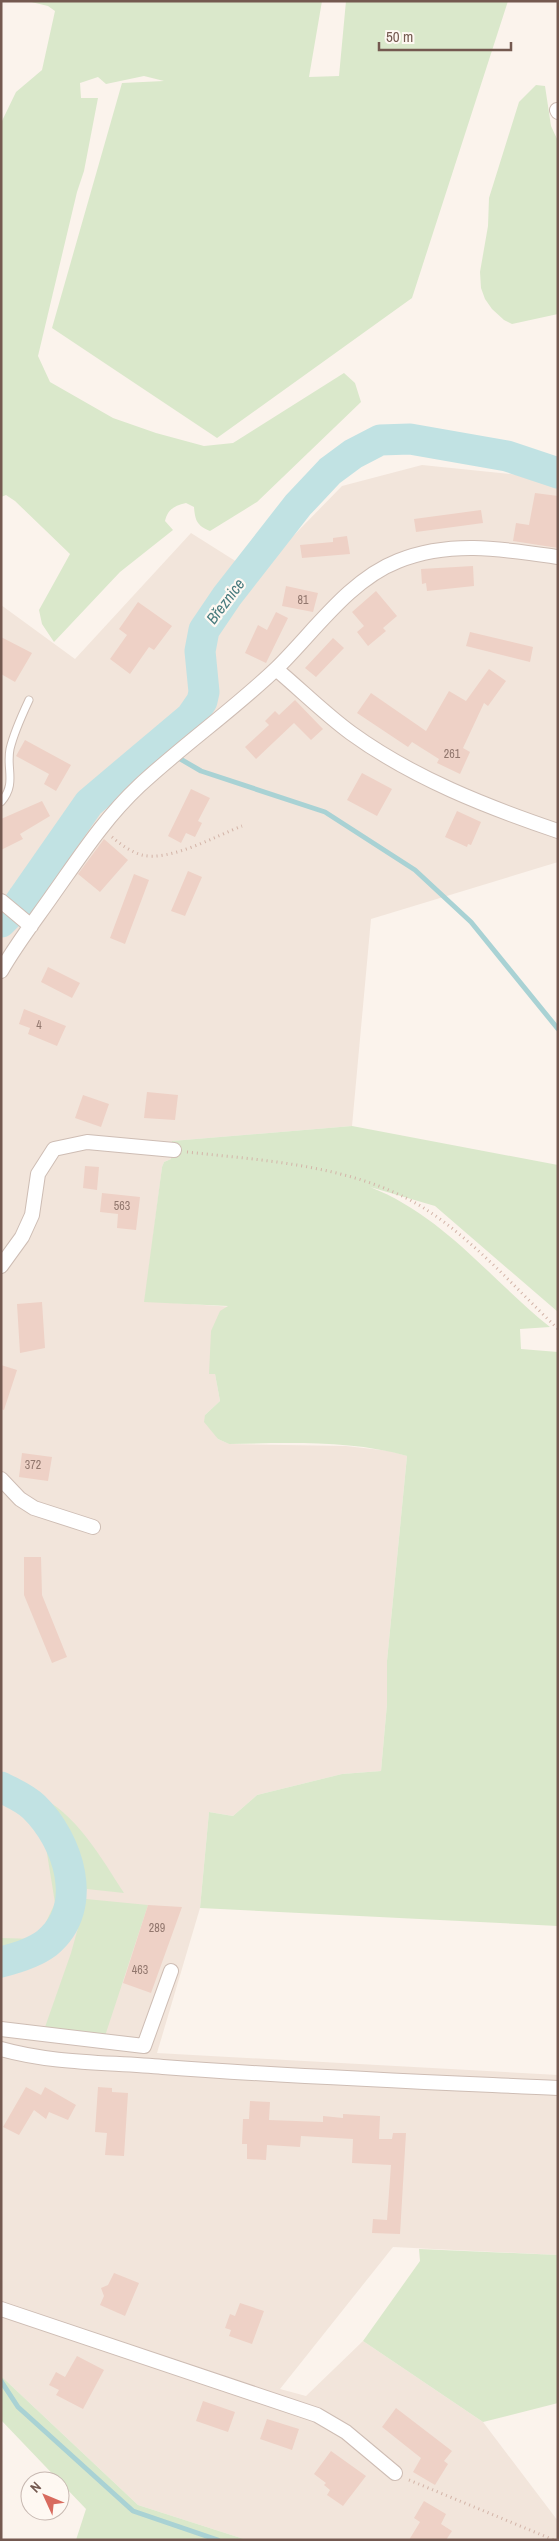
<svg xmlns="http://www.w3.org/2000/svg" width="559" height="2541" font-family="'Archivo Narrow',sans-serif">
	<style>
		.residential { fill: #f2e5db }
		.green { fill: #dae8cb }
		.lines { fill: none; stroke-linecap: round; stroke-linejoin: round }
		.stream { stroke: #a9d2d4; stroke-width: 5 }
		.river { stroke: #c1e2e3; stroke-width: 31 }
		.building { fill: #eed1c6 }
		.lane-casing { stroke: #cebdb4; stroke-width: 9 }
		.street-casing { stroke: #cebdb4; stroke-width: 16 }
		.path { stroke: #d3b4a8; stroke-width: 3; stroke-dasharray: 1 4; stroke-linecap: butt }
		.lane { stroke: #fff; stroke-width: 7 }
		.street { stroke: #fff; stroke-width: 14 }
		.labels { text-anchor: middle; stroke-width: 4.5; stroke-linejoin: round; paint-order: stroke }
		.number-label { font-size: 12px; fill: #92776e }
		.water-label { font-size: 16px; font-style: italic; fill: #487b7e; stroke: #fef8f2 }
	</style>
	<rect width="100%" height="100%" fill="#fbf3ec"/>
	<path class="residential" d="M 422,465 L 548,478 L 558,476 L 558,862 L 371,919 L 352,1126 L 172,1141 L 171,1159 L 164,1162 L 162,1167 L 145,1301 L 233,1307 L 210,1374 L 215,1374 L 220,1401 L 205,1415 L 218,1439 L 229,1444 L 346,1446 L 390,1451 L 407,1456 L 387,1661 L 387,1704 L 381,1771 L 342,1774 L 257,1795 L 233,1816 L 209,1812 L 200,1908 L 157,2053 L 558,2075 L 558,2255 L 393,2247 L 280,2389 L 306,2396 L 363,2341 L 483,2422 L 558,2521 L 558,2540 L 247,2540 L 138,2505 L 1,2376 L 1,605 L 75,659 L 191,533 L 256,574 L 342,486 Z"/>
	<path class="green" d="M 27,1 L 322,1 L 309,77 L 339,76 L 346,1 L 508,1 L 412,298 L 217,438 L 52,328 L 122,83 L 164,81 L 144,76 L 106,84 L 98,77 L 80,83 L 81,98 L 98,98 L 84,171 L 77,192 L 38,356 L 50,382 L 113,418 L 156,433 L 204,446 L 233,443 L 344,373 L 355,383 L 361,402 L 257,502 L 210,531 C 197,526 195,520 194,507 L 186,503 C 174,506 168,509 165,521 L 173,530 L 120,572 L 54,642 L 42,624 L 39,610 L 70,554 L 15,501 L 6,495 L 1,497 L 1,123 L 16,92 L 42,70 L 55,11 L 48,6 Z
		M 536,85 L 545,86 L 551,126 L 558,141 L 558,314 L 512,324 L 504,320 L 492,309 L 485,299 L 481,288 L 480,272 L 488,226 L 489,198 L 519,102 Z
		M 352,1126 L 558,1165 L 558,1312 L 435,1206 L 370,1187 C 444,1216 490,1279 550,1327 L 520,1329 L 521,1349 L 558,1352 L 558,1926 L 200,1908 L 209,1812 L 233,1816 L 257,1795 L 342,1774 L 381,1771 L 387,1704 L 387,1661 L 407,1456 C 351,1440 287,1443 229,1444 L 218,1439 L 204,1422 L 205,1415 L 220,1401 L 215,1374 L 209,1374 L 211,1331 L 220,1311 L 228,1306 L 144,1302 L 162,1167 L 164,1162 L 171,1159 L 172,1141 Z
		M 36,1795 C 75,1811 102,1859 124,1893 L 87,1889 L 73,1925 L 54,1950 L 1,1978 L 1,1938 L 38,1939 L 55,1903 L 45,1841 L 22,1811 Z
		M 86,1899 L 148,1905 L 105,2036 L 44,2030 L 71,1953 Z
		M 419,2249 L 558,2255 L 558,2403 L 483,2422 L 363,2341 L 420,2261 Z
		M 1,2376 L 138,2505 L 247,2540 L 76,2540 L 86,2509 L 1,2420 Z"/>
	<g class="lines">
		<path class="stream" d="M 158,746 L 201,771 L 325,812 L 415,870 L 471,922 L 558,1029
			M 13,890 L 18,905
			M 1,2381 L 18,2407 L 133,2511 L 218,2540"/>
		<path class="river" d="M 1,922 L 18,905 L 89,803 L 191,717 L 202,701 L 204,692 L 200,651 L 204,630 L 227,596 L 298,505 L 330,471 L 353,454 L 380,440 L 410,439 L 507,456 L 558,473
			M 1,1787 C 12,1793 25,1798 34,1807 C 68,1840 91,1907 47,1943 C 34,1953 17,1958 1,1962"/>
	</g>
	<path class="building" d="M 535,493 L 558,496 L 558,548 L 513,541 L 516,523 L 529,525 Z
		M 481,510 L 483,523 L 416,532 L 414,519 Z
		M 347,536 L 350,554 L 302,558 L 300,545 L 333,542 L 333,538 Z
		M 473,566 L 474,586 L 427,591 L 426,583 L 422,584 L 421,569 Z
		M 286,586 L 318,593 L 313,612 L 282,606 Z
		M 376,591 L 397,616 L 383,628 L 386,631 L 368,646 L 357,632 L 364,626 L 352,612 Z
		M 138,602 L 172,626 L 154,650 L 149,647 L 130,674 L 110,659 L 127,635 L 119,629 Z
		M 276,612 L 288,618 L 266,663 L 245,653 L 258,625 L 267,630 Z
		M 470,632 L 533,647 L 530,662 L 466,646 Z
		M 1,637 L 32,653 L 15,682 L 1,674 Z
		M 333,638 L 344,648 L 316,677 L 305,668 Z
		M 489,669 L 506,681 L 488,706 L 484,703 L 463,748 L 470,752 L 460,774 L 437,763 L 439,759 L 412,742 L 408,747 L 357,713 L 371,693 L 426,731 L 449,691 L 466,701 Z
		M 295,700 L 323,729 L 311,740 L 294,723 L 256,759 L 245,747 L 269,725 L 265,721 L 275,711 L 279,715 Z
		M 25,740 L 71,765 L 56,791 L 44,784 L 49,774 L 16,756 Z
		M 362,773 L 392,789 L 377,816 L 347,800 Z
		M 191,789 L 210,798 L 198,821 L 202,823 L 195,837 L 186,833 L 181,843 L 168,836 Z
		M 42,801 L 50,816 L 20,834 L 23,839 L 1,850 L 1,819 Z
		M 457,811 L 481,822 L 471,845 L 468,844 L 467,847 L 445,837 Z
		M 104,839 L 128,860 L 100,892 L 78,874 Z
		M 188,871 L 202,877 L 185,916 L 171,911 Z
		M 134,874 L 149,880 L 125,944 L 110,938 Z
		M 48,967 L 80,983 L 72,998 L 41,982 Z
		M 24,1009 L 66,1026 L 57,1046 L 28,1034 L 30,1028 L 19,1024 Z
		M 147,1092 L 178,1095 L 175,1120 L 144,1118 Z
		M 83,1095 L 109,1104 L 101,1127 L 75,1118 Z
		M 85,1166 L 99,1167 L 97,1190 L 83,1188 Z
		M 102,1193 L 140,1197 L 136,1230 L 117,1228 L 118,1214 L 100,1212 Z
		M 42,1302 L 45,1348 L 20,1353 L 17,1304 Z
		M 1,1365 L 17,1370 L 4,1410 L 1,1409 Z
		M 22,1453 L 52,1457 L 48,1481 L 19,1477 Z
		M 24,1557 L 41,1557 L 42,1595 L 67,1657 L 52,1663 L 24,1595 Z
		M 148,1905 L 182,1907 L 151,1993 L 123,1983 Z
		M 26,2087 L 41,2095 L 45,2087 L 76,2105 L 68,2120 L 49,2112 L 46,2119 L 34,2110 L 19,2135 L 3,2127 Z
		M 98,2087 L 112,2088 L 112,2092 L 128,2093 L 124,2156 L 105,2155 L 107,2133 L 95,2132 Z
		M 250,2101 L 270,2102 L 269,2120 L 323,2122 L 323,2116 L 343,2118 L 343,2114 L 380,2116 L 379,2139 L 392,2139 L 393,2133 L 406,2133 L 400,2234 L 372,2233 L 373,2219 L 387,2220 L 391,2165 L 352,2163 L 353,2139 L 301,2136 L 300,2147 L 267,2145 L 266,2160 L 247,2159 L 247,2144 L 242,2144 L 243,2119 L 249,2119 Z
		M 114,2273 L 139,2283 L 125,2316 L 100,2305 L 104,2296 L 101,2288 L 108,2285 Z
		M 240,2303 L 264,2311 L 252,2344 L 229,2336 L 231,2330 L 225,2328 L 230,2314 L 235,2316 Z
		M 77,2356 L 104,2370 L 83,2409 L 56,2395 L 59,2390 L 49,2385 L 56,2372 L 65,2377 Z
		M 203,2401 L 235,2412 L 228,2432 L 196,2421 Z
		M 396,2408 L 452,2451 L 444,2461 L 448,2464 L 435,2485 L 413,2472 L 421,2458 L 382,2427 Z
		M 267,2419 L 299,2429 L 292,2450 L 260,2439 Z
		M 331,2451 L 366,2476 L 343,2506 L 327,2495 L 330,2490 L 324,2485 L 326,2483 L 314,2474 Z
		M 424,2501 L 446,2514 L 441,2524 L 452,2531 L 446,2540 L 409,2540 L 420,2522 L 414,2518 Z"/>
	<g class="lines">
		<g class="lane-casing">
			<path id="lane" d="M 1,802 C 17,784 6,769 10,749 C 14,732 22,715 29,700"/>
		</g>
		<g class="street-casing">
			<path id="street" d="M 557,110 L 558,112
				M 276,669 C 301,690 325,714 351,733 C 413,778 487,807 558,831
				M 1,901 L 31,926
				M 1,971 C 17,943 36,919 54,893 C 81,855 105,818 139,786 C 183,745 233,710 277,668 C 313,633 349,580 398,561 C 451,540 503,549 558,557
				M 1,1266 L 22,1237 L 32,1215 L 38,1174 L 54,1149 L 87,1142 L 174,1150
				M 1,1479 L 20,1499 L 34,1508 L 93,1527
				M 1,2029 L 144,2046 L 171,1971
				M 1,2049 C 54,2064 109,2062 163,2067 C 294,2077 426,2082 558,2088
				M 1,2309 L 317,2415 L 346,2432 L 395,2473"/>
		</g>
		<path class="path" d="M 112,837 C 120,844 131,852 142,855 C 169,862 216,836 242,826
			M 187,1152 C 259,1160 336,1164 402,1196 C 459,1223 512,1285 558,1329
			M 409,2480 L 554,2540"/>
		<use href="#lane" class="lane"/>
		<use href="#street" class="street"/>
	</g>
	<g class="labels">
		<g class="number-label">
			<text x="303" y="604">81</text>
			<text x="452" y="758">261</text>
			<text x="39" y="1029">4</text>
			<text x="122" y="1210">563</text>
			<text x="33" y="1469">372</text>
			<text x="157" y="1932">289</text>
			<text x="140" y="1974">463</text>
		</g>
		<g class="water-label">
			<text transform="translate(225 601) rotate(-53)" y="6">Březnice</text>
		</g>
	</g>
	<rect width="559" height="2541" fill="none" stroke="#745950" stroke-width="5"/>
	<g transform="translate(45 2496) rotate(314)"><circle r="24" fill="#fef8f2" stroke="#c7b8b1"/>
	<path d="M0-4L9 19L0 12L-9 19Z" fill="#d86b5e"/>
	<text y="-8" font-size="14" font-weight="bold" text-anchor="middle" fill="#745950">N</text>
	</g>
	<path d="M379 42v8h132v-8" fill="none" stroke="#745950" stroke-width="2.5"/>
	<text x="386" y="42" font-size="15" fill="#745950" stroke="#fef8f2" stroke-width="4" paint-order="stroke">50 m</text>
</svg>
